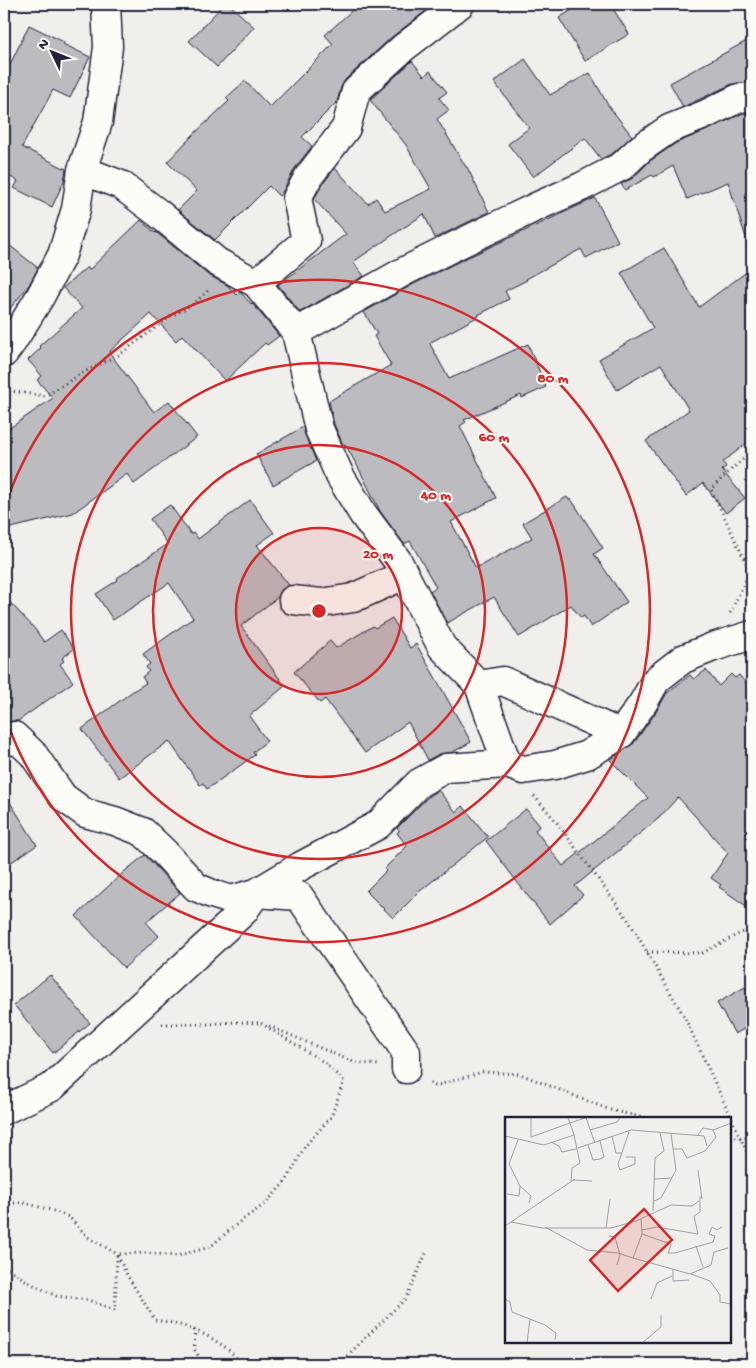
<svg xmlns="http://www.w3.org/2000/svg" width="756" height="1368" font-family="'Gochi Hand',sans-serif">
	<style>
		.building { fill: #bcbcc0; stroke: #22223b }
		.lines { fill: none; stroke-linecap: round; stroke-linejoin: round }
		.minor-casing { stroke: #22223b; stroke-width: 31 }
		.path { stroke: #22223b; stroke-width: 3; stroke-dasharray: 1 4; stroke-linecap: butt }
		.minor { stroke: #fdfcf7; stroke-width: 28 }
		.ring { fill: none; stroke: #d62828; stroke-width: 2.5 }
		.inset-road { fill: none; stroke: #9e9da5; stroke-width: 1 }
		.view { fill: #d62828; fill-opacity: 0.15; stroke: #d62828; stroke-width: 2.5 }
		.inset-edge { fill: none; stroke: #22223b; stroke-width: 2.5 }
		.centre { fill: #d62828; stroke: #fdfcf7; stroke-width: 2.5 }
		.ring-label { font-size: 15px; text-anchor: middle; font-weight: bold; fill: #d62828; stroke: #fdfcf7; stroke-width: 4; stroke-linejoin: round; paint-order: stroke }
	</style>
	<rect width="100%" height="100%" fill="#f0efec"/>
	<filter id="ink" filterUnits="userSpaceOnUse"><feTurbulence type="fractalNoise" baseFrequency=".02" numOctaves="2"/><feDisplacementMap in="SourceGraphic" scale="10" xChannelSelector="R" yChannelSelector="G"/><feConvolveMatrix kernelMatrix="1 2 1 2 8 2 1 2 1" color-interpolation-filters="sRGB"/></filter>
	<g filter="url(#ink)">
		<path class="building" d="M 224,4 L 229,4 L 254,27 L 217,67 L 189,41 Z
			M 359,4 L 435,4 L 393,36 L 345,80 L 341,87 L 337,102 L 302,137 L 312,146 L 295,168 L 283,191 L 279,196 L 269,186 L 215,240 L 178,210 L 197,191 L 167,162 L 193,135 L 229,101 L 226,98 L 245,81 L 270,107 L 333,44 L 325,35 Z
			M 582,4 L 610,4 L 629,34 L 585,61 L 559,18 Z
			M 29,25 L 64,42 L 63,44 L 90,57 L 70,98 L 53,90 L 22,147 L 66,169 L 64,181 L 52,207 L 14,188 L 18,181 L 7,175 L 4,181 L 4,77 Z
			M 752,38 L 752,82 L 732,84 L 683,107 L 670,83 Z
			M 525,59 L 550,95 L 590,73 L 608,105 L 632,136 L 613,153 L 601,159 L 585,138 L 533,177 L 508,144 L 529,128 L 494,82 Z
			M 412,61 L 424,76 L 430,71 L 447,92 L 439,98 L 449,110 L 437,119 L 466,167 L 467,167 L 489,212 L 435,238 L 424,214 L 353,262 L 364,276 L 300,312 L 278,285 L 346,234 L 314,199 L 322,185 L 335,168 L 368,204 L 376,198 L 385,211 L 431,189 L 406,145 L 370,100 Z
			M 743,113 L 752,113 L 752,243 L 748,244 L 728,182 L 687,199 L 673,166 L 654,177 L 652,175 L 625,190 L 621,184 L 633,178 L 650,161 L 676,143 L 710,129 Z
			M 595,198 L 618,241 L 586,258 L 581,249 L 526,279 L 527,280 L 505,291 L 509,299 L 478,315 L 479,316 L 431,342 L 430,344 L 449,379 L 528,344 L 546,387 L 522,398 L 521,395 L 464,420 L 466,422 L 460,426 L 496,498 L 451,522 L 476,568 L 532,538 L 523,523 L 567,497 L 569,500 L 571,499 L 603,548 L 594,554 L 627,602 L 591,627 L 584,616 L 581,618 L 571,605 L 519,637 L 494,597 L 447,623 L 430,591 L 436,587 L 410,541 L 404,544 L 380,511 L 359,469 L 345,444 L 343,445 L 334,424 L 329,401 L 391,365 L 374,336 L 377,334 L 364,312 L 412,285 L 462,260 Z
			M 141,220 L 155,233 L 156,232 L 207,274 L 227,285 L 237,295 L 240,292 L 241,293 L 251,304 L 252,303 L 279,336 L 267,345 L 265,343 L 225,381 L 182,335 L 176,341 L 151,314 L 109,352 L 154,412 L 169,401 L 197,437 L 134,484 L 127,474 L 73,513 L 7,529 L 4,515 L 4,432 L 53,398 L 37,380 L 42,376 L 28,360 L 41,348 L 39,346 L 82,308 L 63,288 L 87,267 L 89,270 Z
			M 4,241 L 38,268 L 29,285 L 4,316 Z
			M 664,248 L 699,307 L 752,268 L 752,439 L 723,462 L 726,467 L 722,470 L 745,498 L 726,513 L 703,483 L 686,496 L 646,441 L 689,410 L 661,364 L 617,390 L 599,359 L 653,328 L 621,273 Z
			M 303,427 L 305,435 L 316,461 L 273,485 L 256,454 Z
			M 250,500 L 274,533 L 257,545 L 289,585 L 281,590 L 278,597 L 241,626 L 285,686 L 249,716 L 267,741 L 253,752 L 255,755 L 207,789 L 203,783 L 200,785 L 169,741 L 119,778 L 82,729 L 133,691 L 146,683 L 142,677 L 149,671 L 146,667 L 150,664 L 143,654 L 193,618 L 169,583 L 113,620 L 96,594 L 118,580 L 117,578 L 168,544 L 150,519 L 170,505 L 191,534 L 194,533 L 198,539 Z
			M 4,596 L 34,628 L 44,642 L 61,630 L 74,649 L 62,658 L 64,661 L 60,664 L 73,682 L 18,721 L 11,721 L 4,724 Z
			M 392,618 L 410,648 L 416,644 L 439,684 L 471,742 L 453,752 L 439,754 L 428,760 L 408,722 L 365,753 L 325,699 L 320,703 L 294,672 L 330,641 L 336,648 L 373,626 L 375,628 Z
			M 706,670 L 719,686 L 731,674 L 735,678 L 739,675 L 752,690 L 752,910 L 719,887 L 721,885 L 711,878 L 728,853 L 678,797 L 659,818 L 575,886 L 583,895 L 550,924 L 524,891 L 486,841 L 526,809 L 540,826 L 535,830 L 563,866 L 648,798 L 610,760 L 634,743 L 656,712 L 667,693 L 690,675 L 694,679 Z
			M 438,790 L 456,812 L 463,806 L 488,837 L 420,891 L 393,918 L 366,891 L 386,871 L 384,869 L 407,846 L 397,833 L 399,831 L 397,828 L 429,796 Z
			M 4,793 L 37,845 L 4,867 Z
			M 145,855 L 180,893 L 146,922 L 159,936 L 124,968 L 76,916 L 125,871 Z
			M 50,975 L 90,1023 L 53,1053 L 14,1005 Z
			M 745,987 L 752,1000 L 752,1024 L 735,1034 L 717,1003 Z"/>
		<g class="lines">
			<g class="minor-casing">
				<path id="minor" d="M 256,283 L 306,241 L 297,198 L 309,176 L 346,128 L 356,91 L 403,48 L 460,4
					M 296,332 L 405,271 L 455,246 L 538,206 L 581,187 L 622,166 L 640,149 L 669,129 L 704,115 L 739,98 L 752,97
					M 4,353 L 12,342 L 40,297 L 62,255 L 76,209 L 82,170 L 98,122 L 108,47 L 106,4
					M 293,600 L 321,603 L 353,598 L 404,575
					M 479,685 L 503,681 L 621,734
					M 4,743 L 14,736 L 33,754 L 44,770 L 63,797 L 85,813 L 115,821 L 143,832 L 164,852 L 196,887 L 212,894 L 231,900 L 256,893 L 299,896 L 406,1052 L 406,1069
					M 507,764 L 523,770 L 555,765 L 587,755 L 621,734 L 643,703 L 656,680 L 683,659 L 713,647 L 752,635
					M 4,1110 L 52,1087 L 243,912 L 256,893 L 301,866 L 378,825 L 419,783 L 446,768 L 507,764 L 479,685 L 442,647 L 397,560 L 363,514 L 340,476 L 319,429 L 296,332 L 256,283 L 217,262 L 158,213 L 121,185 L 82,170"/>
			</g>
			<path class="path" d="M 4,392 L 10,391 L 45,396 L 84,372 L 119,355 L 171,316 L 192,305 L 210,289
				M 730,613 L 750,571 L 711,489 L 735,466 L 752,452
				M 534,796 L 555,820 L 629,921 L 685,1018 L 752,1163
				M 647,952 L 702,953 L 741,933 L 752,929
				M 162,1024 L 209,1024 L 234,1022 L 261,1023
				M 269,1026 L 353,1062 L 378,1065
				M 430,1083 L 435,1086 L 483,1072 L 520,1074 L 610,1110 L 646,1118
				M 730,1136 L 741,1138 L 752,1136
				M 4,1203 L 25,1203 L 51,1210 L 69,1217 L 88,1237 L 117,1254 L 127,1275 L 155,1320 C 179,1323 202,1331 222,1345 C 230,1350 236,1358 243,1364
				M 4,1266 L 30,1283 L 56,1296 L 88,1300 L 115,1310 L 117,1254 L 146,1253 L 177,1256 L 210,1247 L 238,1223 L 265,1204 L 287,1180 L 305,1146 L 331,1117 L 344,1081 L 322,1061 L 259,1022
				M 4,1296 L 10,1342 L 5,1364
				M 194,1330 L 195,1350 L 203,1364
				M 335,1364 L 343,1360 L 406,1298 L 427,1251"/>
			<use href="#minor" class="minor"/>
		</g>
	</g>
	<circle cx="319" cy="611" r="83" fill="#d62828" fill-opacity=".12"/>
	<g class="ring">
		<circle cx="319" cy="611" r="83"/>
		<circle cx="319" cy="611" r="166"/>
		<circle cx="319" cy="611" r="248"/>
		<path d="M4 509A331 331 0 1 1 4 713"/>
	</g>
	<g transform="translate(505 1117)">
		<rect width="226" height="226" fill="#f0efec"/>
		<path class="inset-road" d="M 81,1 L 90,26M 85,13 L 112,5 L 115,1M 208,13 L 226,6M 0,19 L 39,28 L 69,18 L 65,6 L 80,1M 107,19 L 111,36 L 117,36M 26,20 L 65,6 L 63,1M 26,20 L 26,1M 13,23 L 4,47 L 15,69 L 26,79 L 24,86M 46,25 L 54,29 L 57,35 L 71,32M 83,28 L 88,43 L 95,42 L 99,40 L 95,24M 73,31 L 126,13 L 199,19 L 202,29M 169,32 L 177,32 L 182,41 L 200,34 L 211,20 L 208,13 L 198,11 L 193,18M 121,40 L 130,40 L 130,47 L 115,53 L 113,47 L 124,15M 193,53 L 197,82M 150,62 L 167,61M 68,63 L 87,64M 66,64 L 67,51 L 75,46 L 69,18M 2,77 L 14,79 L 15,69M 149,84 L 156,81 L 171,53 L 166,17M 148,94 L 150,41 L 159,34 L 155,16M 6,105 L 37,111 L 106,111 L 131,104 L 166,88 L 187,89 L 194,84M 0,109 L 70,62M 40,110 L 82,133 L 113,136 L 128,141 L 137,117 L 136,102M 101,111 L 105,82M 137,113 L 152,110 L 193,117 L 189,99 L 195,95 L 195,79M 137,117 L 163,126 L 166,128 L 163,136 L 170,136 L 208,125 L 210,119 L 204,117 L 207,110 L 212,113 L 217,110M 104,119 L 110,120 L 115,138 L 112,148M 191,129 L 198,150M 128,141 L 185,157 L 206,148 L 209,135 L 223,131M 168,153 L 168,164 L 184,163M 186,157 L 205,164 L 215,178 L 215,185 L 226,187M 0,182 L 5,185 L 7,195 L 40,208 L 51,216 L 50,223M 146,182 L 152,166 L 167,159M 22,226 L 25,202M 137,226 L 156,210 L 156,198"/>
		<path class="view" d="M 139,92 L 167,123 L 113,174 L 85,143 Z"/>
		<rect width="226" height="226" class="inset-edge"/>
	</g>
	<circle cx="319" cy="611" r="8" class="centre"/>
	<g class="ring-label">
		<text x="553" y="382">80 m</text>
		<text x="494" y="441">60 m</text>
		<text x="436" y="499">40 m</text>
		<text x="378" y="558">20 m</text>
	</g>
	<rect width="756" height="1368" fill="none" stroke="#fdfcf7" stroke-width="20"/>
	<rect x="10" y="10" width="736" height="1348" fill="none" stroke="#22223b" stroke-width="2" filter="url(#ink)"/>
	<g transform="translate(52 52) rotate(313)" stroke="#fdfcf7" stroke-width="4" paint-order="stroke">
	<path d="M0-4L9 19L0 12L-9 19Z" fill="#22223b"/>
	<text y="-8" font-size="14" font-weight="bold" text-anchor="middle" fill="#22223b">N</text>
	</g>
</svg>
